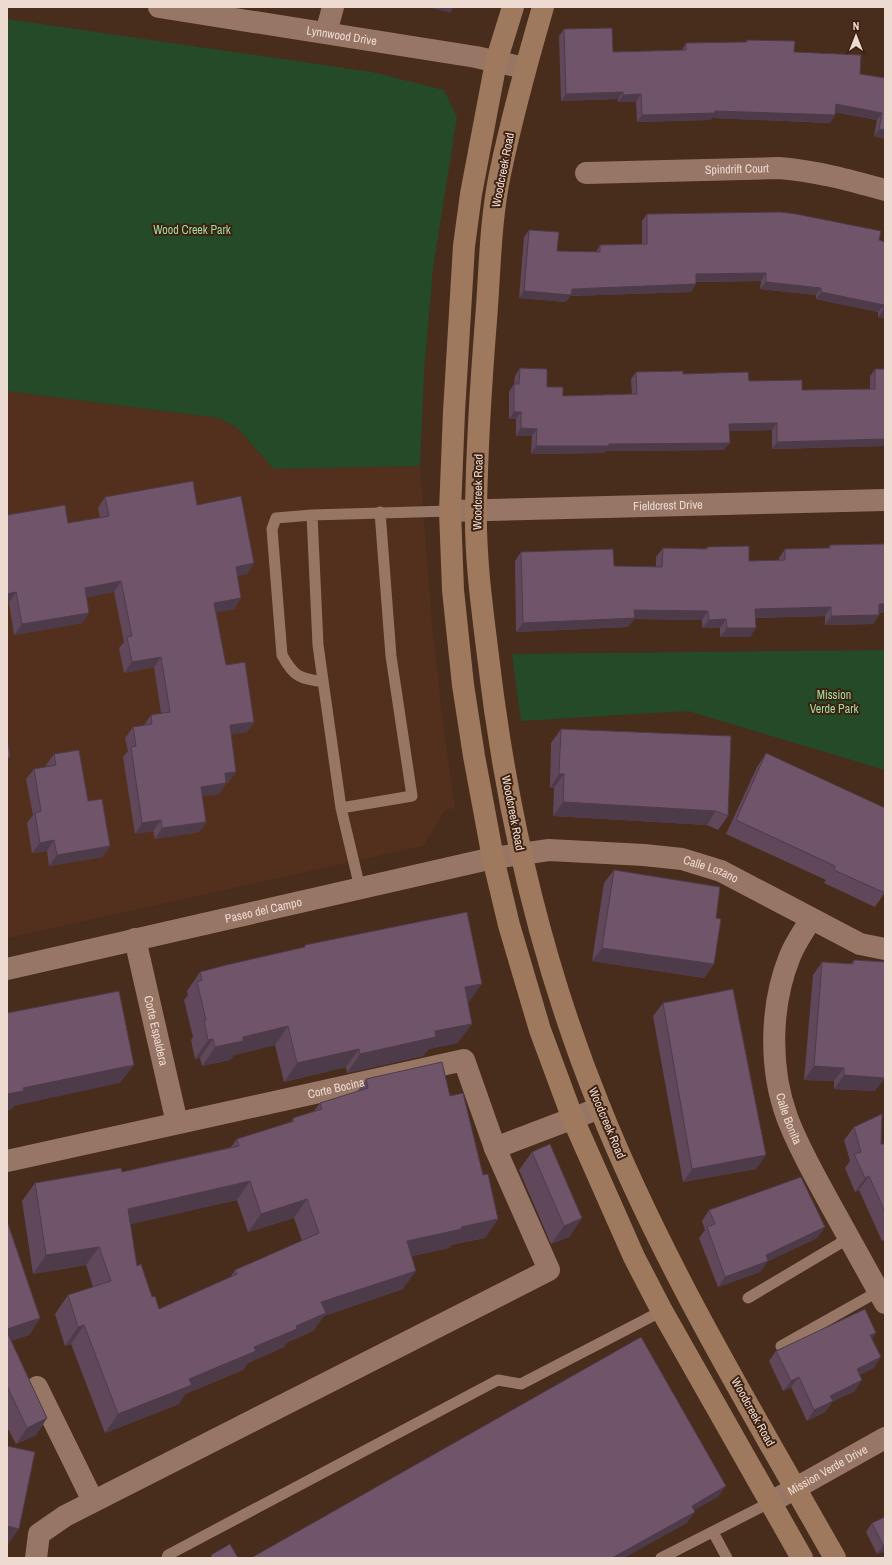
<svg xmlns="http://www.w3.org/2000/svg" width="892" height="1565" font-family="'Archivo Narrow',sans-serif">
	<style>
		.built { fill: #53301d }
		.green { fill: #244a27 }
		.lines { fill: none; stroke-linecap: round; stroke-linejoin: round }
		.service { stroke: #977665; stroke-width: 11 }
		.minor { stroke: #977665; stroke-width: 22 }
		.tertiary { stroke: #977665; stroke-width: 22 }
		.secondary { stroke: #9e795d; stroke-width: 22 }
		.wall { fill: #60485a; fill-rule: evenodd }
		.shaded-wall { fill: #4e3b4a }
		.building { fill: #705469; stroke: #4e3b4a; fill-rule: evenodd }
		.labels { text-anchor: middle; stroke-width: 4; stroke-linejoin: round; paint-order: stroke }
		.street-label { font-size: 12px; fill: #eddad1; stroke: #3d2212 }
		.park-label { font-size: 12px; fill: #9ddca0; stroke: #3d2212 }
	</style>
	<rect width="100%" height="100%" fill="#482c1c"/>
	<path class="built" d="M 7,391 L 219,418 L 236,427 L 274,469 L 420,466 L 432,624 L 443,723 L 455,808 L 445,810 L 423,846 L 7,938 Z"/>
	<path class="green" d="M 7,19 L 372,72 L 444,90 L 457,117 L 433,268 L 424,373 L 420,466 L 274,469 L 236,427 L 219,418 L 7,391 Z
		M 885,650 L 885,770 L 688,711 L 521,721 L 512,654 Z"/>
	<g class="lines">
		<path class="service" d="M 312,515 L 318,645 L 341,808 L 360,888
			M 323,682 C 299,678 294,677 282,655 L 272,529 L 276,518 L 312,515 L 450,511
			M 341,808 L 412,796 L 391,656 L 380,512
			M 748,1298 L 849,1238
			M 781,1346 L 879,1291
			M 713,1532 L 727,1558
			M 167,1558 L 168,1555 L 498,1380 L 521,1384 L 662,1311
			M 661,1558 L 771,1502"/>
		<g class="minor">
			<path id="s1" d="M 159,7 L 476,57 L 525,68"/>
			<path d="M 326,33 L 333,7"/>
			<path id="s2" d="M 586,173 L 779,168 C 816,171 849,180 885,190"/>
			<path id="s3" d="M 811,919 C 804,931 795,943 790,956 C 770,1005 769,1068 787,1117 C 798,1147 814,1174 829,1202 C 847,1235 866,1269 885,1303"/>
			<path id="s4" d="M 135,939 L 177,1123"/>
			<path id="s5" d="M 7,969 L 493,858 L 549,850 L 644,855 L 682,859 L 721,871 L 860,944 L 885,949"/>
			<path id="s6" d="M 7,1161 L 464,1060 L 495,1148 L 600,1108"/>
			<path d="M 37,1387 L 93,1501"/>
			<path id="s7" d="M 771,1502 L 885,1438"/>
			<path d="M 36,1558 L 39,1534 L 65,1516 L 549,1270 L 495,1148"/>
		</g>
		<path class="tertiary" id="s8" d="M 450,511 L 885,500"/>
		<path class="secondary" d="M 513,7 L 496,62 L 471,194 L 464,246 L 454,412 L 450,511 L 453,590 L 463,685 L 474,756 L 493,858 L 509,925 L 540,1030 L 573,1119 L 634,1257 L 662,1311 L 802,1558
			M 543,7 C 527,62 512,117 500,174 C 490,222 490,271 486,320 C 481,383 477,446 476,509 C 475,557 482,607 488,656 C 506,811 541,963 600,1108 C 663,1265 752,1411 835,1558"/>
	</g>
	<path class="wall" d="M 564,29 L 613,52 L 682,50 L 686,43 L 746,42 L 747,40 L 794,52 L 860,74 L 885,78 L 885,139 L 874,136 L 877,120 L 835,112 L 835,115 L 830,123 L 712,118 L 710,120 L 637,122 L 636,102 L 618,102 L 618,99 L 561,101 L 559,36 Z
		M 647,214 L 879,240 L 885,318 L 878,317 L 878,312 L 816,299 L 816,295 L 760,289 L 761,281 L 696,282 L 691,292 L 570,296 L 566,302 L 519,298 L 524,237 L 529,230 L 557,251 L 596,252 L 600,245 L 642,244 L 642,221 Z
		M 520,368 L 547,387 L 563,396 L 632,394 L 631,379 L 636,372 L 683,374 L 749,381 L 802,390 L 870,389 L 870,376 L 875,369 L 885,446 L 772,449 L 772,430 L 729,431 L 724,450 L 605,451 L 604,453 L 531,454 L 532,436 L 516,436 L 516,419 L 509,419 L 509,392 L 514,384 L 515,376 Z
		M 105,497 L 197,505 L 254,563 L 247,574 L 237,576 L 241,598 L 234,609 L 216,612 L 226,665 L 254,722 L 247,732 L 231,734 L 229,782 L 226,783 L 219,794 L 202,796 L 206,822 L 199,832 L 155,839 L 153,831 L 135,834 L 123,757 L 128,751 L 125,738 L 133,727 L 144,725 L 151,715 L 161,713 L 154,667 L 124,673 L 119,648 L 124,642 L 114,592 L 87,597 L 89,613 L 82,623 L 14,635 L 9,603 L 7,603 L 7,515 L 68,523 L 100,518 L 98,508 Z
		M 830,545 L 885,613 L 879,613 L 879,615 L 873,624 L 825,625 L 825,616 L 756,618 L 750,637 L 720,637 L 720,628 L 702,628 L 702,620 L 634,619 L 628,627 L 516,632 L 515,561 L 521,552 L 614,566 L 656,567 L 656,557 L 663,548 L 706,549 L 707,547 L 749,561 L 779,560 L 779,558 L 785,549 L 828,548 Z
		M 561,729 L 728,816 L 718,830 L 707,825 L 553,816 L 554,788 L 550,788 L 551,743 Z
		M 766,753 L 885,892 L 875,907 L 824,883 L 826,880 L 726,834 L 757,767 Z
		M 54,754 L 88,801 L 110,846 L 102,857 L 49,866 L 47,851 L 32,853 L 27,823 L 33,815 L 26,779 L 34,769 L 47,767 L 46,765 Z
		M 614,870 L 716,918 L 714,964 L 704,978 L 592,961 L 604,883 Z
		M 305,945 L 469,1002 L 468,1003 L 458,1043 L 429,1049 L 423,1056 L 347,1073 L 346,1067 L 284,1082 L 275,1045 L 234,1055 L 230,1060 L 202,1066 L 200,1058 L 195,1059 L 191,1040 L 193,1037 L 184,1000 L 188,995 L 187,991 L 200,972 L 304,947 Z
		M 854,960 L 875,1091 L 834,1089 L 834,1081 L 804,1080 L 813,975 L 822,962 L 851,964 Z
		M 663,1003 L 766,1155 L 756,1169 L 683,1182 L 653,1016 Z
		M 366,1079 L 450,1096 L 483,1175 L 498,1219 L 485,1238 L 451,1245 L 449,1248 L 412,1256 L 403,1289 L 324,1316 L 313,1331 L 286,1343 L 284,1347 L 248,1363 L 243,1370 L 185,1394 L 179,1404 L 105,1433 L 71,1344 L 65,1346 L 55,1314 L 68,1295 L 93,1287 L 86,1265 L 33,1274 L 22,1201 L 35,1183 L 122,1172 L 231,1147 L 237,1139 L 291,1122 L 293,1118 L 314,1111 L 320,1103 L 357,1092 ZM 237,1200 L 248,1232 L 294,1218 L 302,1241 L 235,1270 L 230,1278 L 159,1309 L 152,1297 L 137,1266 L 130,1224 Z
		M 854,1127 L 881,1144 L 885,1144 L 885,1240 L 882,1241 L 859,1190 L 855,1192 L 845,1168 L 850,1161 L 844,1140 Z
		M 532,1152 L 582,1218 L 569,1237 L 551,1244 L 519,1170 Z
		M 709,1210 L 825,1227 L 817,1238 L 768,1261 L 760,1272 L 718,1287 L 699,1238 L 705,1230 L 702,1221 Z
		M 7,1221 L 40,1318 L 29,1335 L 11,1341 L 47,1418 L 36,1435 L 16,1444 L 7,1427 Z
		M 876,1333 L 872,1338 L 874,1368 L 859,1375 L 855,1391 L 832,1402 L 825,1412 L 807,1421 L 791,1387 L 783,1391 L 769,1361 L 776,1351 Z
		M 885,1517 L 885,1551 L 877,1554 L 866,1532 L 872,1523 Z"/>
	<path class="shaded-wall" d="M 428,7 L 454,7 L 450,13 Z
		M 623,92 L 618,99 L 561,101 L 566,94 Z
		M 641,94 L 636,102 L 618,102 L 623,95 Z
		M 836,104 L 882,113 L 877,120 L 831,112 Z
		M 715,111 L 835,115 L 830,123 L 712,118 L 710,120 L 637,122 L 642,115 Z
		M 879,129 L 885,130 L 885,139 L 874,136 Z
		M 766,273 L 761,281 L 691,282 L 696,274 Z
		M 766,282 L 821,288 L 816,295 L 760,289 Z
		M 696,284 L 691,292 L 570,296 L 566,302 L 519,298 L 524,291 Z
		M 821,292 L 884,305 L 878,312 L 816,299 Z
		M 883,310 L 885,310 L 885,318 L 878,317 Z
		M 514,412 L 521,412 L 516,419 L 509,419 Z
		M 777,423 L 772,430 L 724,431 L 729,424 Z
		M 521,428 L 537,429 L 532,436 L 516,436 Z
		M 885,439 L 885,446 L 772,449 L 777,442 Z
		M 730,443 L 724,450 L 605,451 L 604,453 L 531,454 L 536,446 L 609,444 Z
		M 254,563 L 247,574 L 228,577 L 236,567 Z
		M 121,581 L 114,592 L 78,599 L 85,588 Z
		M 16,592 L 9,603 L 7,603 L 7,594 Z
		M 241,598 L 234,609 L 207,614 L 214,603 Z
		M 879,604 L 885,604 L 885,613 L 873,613 Z
		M 831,607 L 825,616 L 749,618 L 755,609 Z
		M 634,610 L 708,611 L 702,620 L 634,619 L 628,627 L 516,632 L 523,623 Z
		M 89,613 L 82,623 L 14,635 L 22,624 Z
		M 879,615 L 873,624 L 825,625 L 831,616 Z
		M 726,619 L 720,628 L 702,628 L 709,620 Z
		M 727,628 L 756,628 L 750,637 L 720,637 Z
		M 161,657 L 154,667 L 124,673 L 132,662 Z
		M 254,722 L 247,732 L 222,736 L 230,725 Z
		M 7,757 L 10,757 L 7,761 Z
		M 236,772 L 229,782 L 217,784 L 225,773 Z
		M 559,774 L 564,774 L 554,788 L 550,788 Z
		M 226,783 L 219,794 L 194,798 L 201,787 Z
		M 563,802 L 716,811 L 707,825 L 553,816 Z
		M 161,820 L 153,831 L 135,834 L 142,823 Z
		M 206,822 L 199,832 L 155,839 L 162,828 Z
		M 54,840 L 47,851 L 32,853 L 40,843 Z
		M 110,846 L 102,857 L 49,866 L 57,855 Z
		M 602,948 L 714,964 L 704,978 L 592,961 Z
		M 482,984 L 469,1002 L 451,1006 L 465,987 Z
		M 472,1024 L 458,1043 L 429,1049 L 423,1056 L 347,1073 L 360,1054 L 435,1031 Z
		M 288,1026 L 275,1045 L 234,1055 L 230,1060 L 202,1066 L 215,1047 L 243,1037 Z
		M 213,1039 L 200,1058 L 195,1059 L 208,1040 Z
		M 359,1049 L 346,1067 L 284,1082 L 297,1063 Z
		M 134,1065 L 120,1083 L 14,1106 L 11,1110 L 7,1110 L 7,1094 L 23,1088 Z
		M 814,1066 L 844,1068 L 834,1081 L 804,1080 Z
		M 844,1075 L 885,1078 L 875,1091 L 834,1089 Z
		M 766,1155 L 756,1169 L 683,1182 L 692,1169 Z
		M 869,1176 L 859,1190 L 855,1192 L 865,1178 Z
		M 250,1181 L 237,1200 L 115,1228 L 128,1209 Z
		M 307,1199 L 294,1218 L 248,1232 L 261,1214 Z
		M 582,1218 L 569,1237 L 551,1244 L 564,1226 Z
		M 498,1219 L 485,1238 L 451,1245 L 449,1248 L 393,1260 L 407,1241 L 461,1227 Z
		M 825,1227 L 817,1238 L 768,1261 L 760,1272 L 718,1287 L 725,1277 L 766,1255 Z
		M 99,1247 L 86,1265 L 33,1274 L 46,1255 Z
		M 416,1271 L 403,1289 L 324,1316 L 313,1331 L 286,1343 L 284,1347 L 248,1363 L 243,1370 L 185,1394 L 179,1404 L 105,1433 L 118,1414 L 296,1326 L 321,1302 Z
		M 40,1318 L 29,1335 L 7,1342 L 7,1329 Z
		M 84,1325 L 71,1344 L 65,1346 L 78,1327 Z
		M 876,1333 L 868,1343 L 870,1335 Z
		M 881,1357 L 874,1368 L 849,1380 L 857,1369 Z
		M 799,1377 L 791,1387 L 783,1391 L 791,1381 Z
		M 862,1380 L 855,1391 L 832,1402 L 825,1412 L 807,1421 L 814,1410 L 830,1396 Z
		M 47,1418 L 36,1435 L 16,1444 L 27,1428 Z
		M 726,1486 L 718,1497 L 684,1516 L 692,1506 Z
		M 695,1512 L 687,1523 L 624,1558 L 612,1558 Z
		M 7,1526 L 19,1529 L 7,1546 Z
		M 883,1545 L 885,1545 L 885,1551 L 877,1554 Z"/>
	<path class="building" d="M 612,28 L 613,52 L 686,50 L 686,43 L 747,42 L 747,40 L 795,41 L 794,52 L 861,55 L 860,74 L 885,78 L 885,130 L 879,129 L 882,113 L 836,104 L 835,115 L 715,111 L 715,113 L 642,115 L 641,94 L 623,95 L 623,92 L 566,94 L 564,29 Z
		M 781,212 L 796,214 L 881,231 L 879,240 L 885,242 L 885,310 L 883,310 L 884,305 L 821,292 L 821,288 L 766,282 L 766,273 L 696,274 L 696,284 L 572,289 L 571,295 L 524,291 L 529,230 L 559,232 L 557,251 L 600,252 L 600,245 L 647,244 L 647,214 Z
		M 520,368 L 547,369 L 547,387 L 563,387 L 563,396 L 637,394 L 636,372 L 683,371 L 683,374 L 748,372 L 749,381 L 802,380 L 802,390 L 875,389 L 875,369 L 885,369 L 885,439 L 777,442 L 777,423 L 729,424 L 730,443 L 609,444 L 609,446 L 536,446 L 537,429 L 521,428 L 521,412 L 514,412 L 514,384 L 519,384 Z
		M 193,481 L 197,505 L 241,496 L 254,563 L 236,567 L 241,598 L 214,603 L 226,665 L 245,662 L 254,722 L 230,725 L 236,772 L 225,773 L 226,783 L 201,787 L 206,822 L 162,828 L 161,820 L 142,823 L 131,747 L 136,746 L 133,727 L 152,724 L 151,715 L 170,712 L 161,657 L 132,662 L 127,637 L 132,636 L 121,581 L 85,588 L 89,613 L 22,624 L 16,592 L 7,594 L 7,515 L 65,505 L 68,523 L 109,516 L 105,497 Z
		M 885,544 L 885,604 L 879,604 L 879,615 L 831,616 L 831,607 L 755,609 L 756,628 L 727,628 L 726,619 L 709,620 L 708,611 L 634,610 L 635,618 L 523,623 L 521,552 L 613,549 L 614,566 L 662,567 L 663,548 L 707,549 L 707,547 L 749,546 L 749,561 L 785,560 L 785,549 L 830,548 L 830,545 Z
		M 561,729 L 731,736 L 728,816 L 716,811 L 563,802 L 564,774 L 559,774 Z
		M 7,736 L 10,757 L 7,757 Z
		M 79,750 L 88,801 L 102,799 L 110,846 L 57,855 L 54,840 L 40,843 L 35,813 L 41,811 L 34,769 L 56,765 L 54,754 Z
		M 766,753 L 885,808 L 885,893 L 834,870 L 835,866 L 736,820 Z
		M 614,870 L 720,887 L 716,918 L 721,919 L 714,964 L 602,948 Z
		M 467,912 L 482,984 L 465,987 L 472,1024 L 435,1031 L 436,1037 L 360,1054 L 359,1049 L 297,1063 L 288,1026 L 243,1037 L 243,1041 L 215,1047 L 213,1039 L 208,1040 L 204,1021 L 206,1020 L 197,982 L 202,980 L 200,972 L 226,965 L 305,947 L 305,945 Z
		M 854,960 L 885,962 L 885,1078 L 844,1075 L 844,1068 L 814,1066 L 822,962 L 853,964 Z
		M 733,989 L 766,1155 L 692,1169 L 663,1003 Z
		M 119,991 L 134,1065 L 23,1088 L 24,1091 L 7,1094 L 7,1013 Z
		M 442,1062 L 450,1096 L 463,1093 L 483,1175 L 488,1174 L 498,1219 L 461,1227 L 462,1229 L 407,1241 L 416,1271 L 321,1302 L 326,1313 L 296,1326 L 297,1329 L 254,1347 L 256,1351 L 189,1379 L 192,1385 L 118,1414 L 84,1325 L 78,1327 L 68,1295 L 111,1281 L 99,1247 L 46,1255 L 35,1183 L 121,1168 L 122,1172 L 239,1146 L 237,1139 L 294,1121 L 293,1118 L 322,1109 L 320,1103 L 368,1088 L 366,1079 ZM 250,1181 L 261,1214 L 307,1199 L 319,1233 L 235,1270 L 237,1274 L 159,1309 L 155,1296 L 152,1297 L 141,1264 L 137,1266 L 128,1209 Z
		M 882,1114 L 881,1144 L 885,1144 L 885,1212 L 869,1176 L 865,1178 L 854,1154 L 861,1152 L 854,1127 Z
		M 550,1144 L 582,1218 L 564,1226 L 532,1152 Z
		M 801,1177 L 825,1227 L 766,1255 L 768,1261 L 725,1277 L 707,1227 L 715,1224 L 709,1210 Z
		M 7,1221 L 40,1318 L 7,1329 Z
		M 865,1309 L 876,1333 L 870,1335 L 881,1357 L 857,1369 L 862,1380 L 830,1396 L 833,1401 L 814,1410 L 799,1377 L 791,1381 L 776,1351 Z
		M 7,1332 L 47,1418 L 27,1428 L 7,1386 Z
		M 641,1337 L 726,1486 L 692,1506 L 695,1512 L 612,1558 L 251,1558 Z
		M 7,1446 L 35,1452 L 19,1529 L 7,1526 Z
		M 885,1517 L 885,1545 L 883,1545 L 872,1523 Z
		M 230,1544 L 238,1558 L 212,1558 L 211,1555 Z"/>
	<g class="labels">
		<g class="street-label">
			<text dy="4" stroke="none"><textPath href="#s1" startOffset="185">Lynnwood Drive</textPath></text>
			<text dy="4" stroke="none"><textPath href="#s2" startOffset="151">Spindrift Court</textPath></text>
			<text transform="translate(503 170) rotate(-79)" y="4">Woodcreek Road</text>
			<text transform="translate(478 492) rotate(-89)" y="4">Woodcreek Road</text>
			<text dy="4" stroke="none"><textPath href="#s8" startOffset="218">Fieldcrest Drive</textPath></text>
			<text transform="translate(513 813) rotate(79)" y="4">Woodcreek Road</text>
			<text dy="4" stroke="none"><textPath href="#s5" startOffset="719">Calle Lozano</textPath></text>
			<text dy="4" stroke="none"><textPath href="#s5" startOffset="263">Paseo del Campo</textPath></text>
			<text dy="4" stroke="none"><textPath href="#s4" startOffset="94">Corte Espaldera</textPath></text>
			<text dy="4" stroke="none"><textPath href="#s6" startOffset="337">Corte Bocina</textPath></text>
			<text dy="4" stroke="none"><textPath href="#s3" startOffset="209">Calle Bonita</textPath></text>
			<text transform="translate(607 1123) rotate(67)" y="4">Woodcreek Road</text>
			<text transform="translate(753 1412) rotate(61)" y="4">Woodcreek Road</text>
			<text dy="4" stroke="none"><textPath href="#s7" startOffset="65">Mission Verde Drive</textPath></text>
		</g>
		<g class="park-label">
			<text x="192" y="234">Wood Creek Park</text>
			<text x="834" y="699">Mission<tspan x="834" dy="14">Verde Park</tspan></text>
		</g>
	</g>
	<rect width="892" height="1565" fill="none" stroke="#eddad1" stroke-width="16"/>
	<g transform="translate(856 36)" stroke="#3d2212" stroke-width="3" paint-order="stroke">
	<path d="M0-3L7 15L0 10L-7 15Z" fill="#eddad1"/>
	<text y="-6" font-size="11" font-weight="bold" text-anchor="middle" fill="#eddad1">N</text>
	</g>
</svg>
